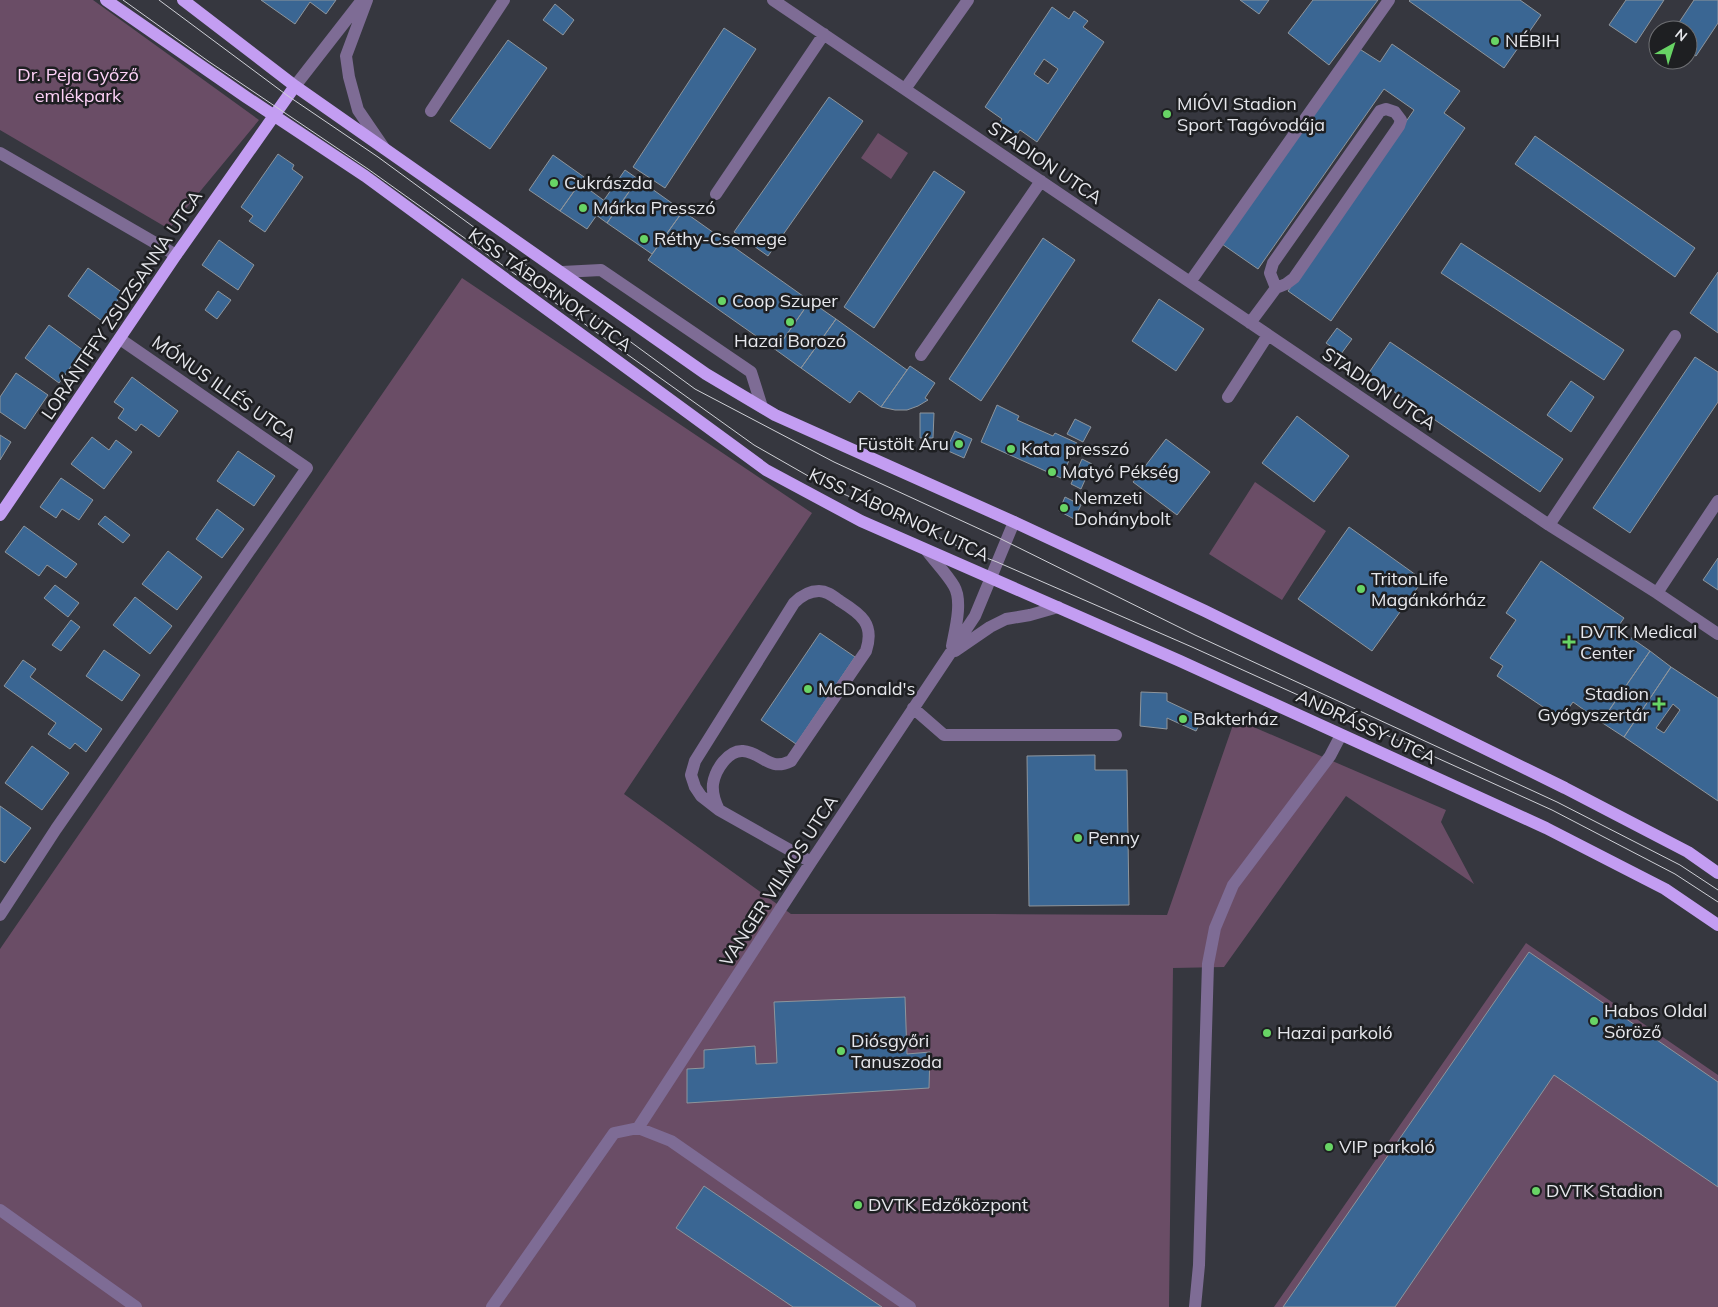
<svg xmlns="http://www.w3.org/2000/svg" width="1718" height="1307" font-family="Mulish,sans-serif">
	<style>
		.green { fill: #6a4d66 }
		.building { fill: #3a6693; stroke: #8e959c; fill-rule: evenodd }
		.lines { fill: none; stroke-linecap: round; stroke-linejoin: round }
		.minor { stroke: #7e6c95; stroke-width: 12 }
		.major { stroke: #c39df2; stroke-width: 12 }
		.tram { stroke: #cfd0d6; stroke-width: 1 }
		.poi-dot { fill: #68d465; stroke: #1e1f22; stroke-width: 2 }
		.labels { text-anchor: middle; stroke-width: 5; stroke-linejoin: round; paint-order: stroke }
		.poi-label { font-size: 18px; fill: #e6e7ec; stroke: #1e1f22; text-anchor: start }
		.park-label { font-size: 18px; fill: #fed2f8; stroke: #1e1f22 }
		.street-label { font-size: 18px; fill: #e6e7ec; stroke: #1e1f22 }
	</style>
	<rect width="100%" height="100%" fill="#36373f"/>
	<path class="green" d="M 0,0 L 93,0 L 259,120 L 169,229 L 0,130 Z
		M 878,133 L 908,153 L 891,179 L 861,158 Z
		M 462,278 L 812,513 L 624,794 L 791,914 L 992,914 L 1167,915 L 1235,719 L 1446,810 L 1441,822 L 1474,884 L 1346,796 L 1224,967 L 1173,968 L 1169,1307 L 0,1307 L 0,949 Z
		M 1255,482 L 1326,531 L 1282,600 L 1209,554 Z
		M 1526,943 L 1718,1075 L 1718,1307 L 1274,1307 Z"/>
	<path class="building" d="M 261,0 L 336,0 L 326,14 L 310,2 L 295,24 Z
		M 1240,0 L 1269,0 L 1259,14 Z
		M 1313,0 L 1378,0 L 1329,65 L 1288,33 Z
		M 1410,0 L 1520,0 L 1541,15 L 1504,68 L 1409,1 Z
		M 1626,0 L 1664,0 L 1636,43 L 1609,25 Z
		M 1694,0 L 1718,0 L 1718,23 L 1696,56 L 1688,51 L 1688,30 L 1674,30 Z
		M 555,4 L 574,20 L 563,35 L 543,20 Z
		M 1052,7 L 1069,19 L 1074,11 L 1088,21 L 1083,27 L 1104,42 L 1037,142 L 1020,130 L 1015,137 L 1006,131 L 998,125 L 1002,119 L 985,107 ZM 1044,59 L 1058,69 L 1048,84 L 1034,74 Z
		M 724,28 L 756,49 L 665,188 L 633,167 Z
		M 508,40 L 547,68 L 490,149 L 450,121 Z
		M 1392,44 L 1460,91 L 1444,113 L 1465,128 L 1331,321 L 1288,291 L 1414,110 L 1384,89 L 1258,269 L 1222,244 L 1358,48 L 1380,62 Z
		M 829,97 L 863,121 L 768,256 L 734,232 Z
		M 1535,136 L 1695,248 L 1675,277 L 1515,164 Z
		M 278,154 L 294,165 L 292,169 L 303,177 L 265,232 L 249,221 L 253,216 L 241,207 Z
		M 553,155 L 584,177 L 560,211 L 529,190 Z
		M 625,170 L 638,179 L 607,223 L 596,215 L 606,202 L 604,200 Z
		M 934,171 L 965,192 L 874,328 L 844,307 Z
		M 638,179 L 683,211 L 652,254 L 607,223 Z
		M 580,183 L 606,202 L 587,229 L 560,211 Z
		M 683,211 L 810,301 L 776,350 L 648,260 Z
		M 1043,238 L 1075,260 L 981,401 L 949,379 Z
		M 219,240 L 254,265 L 238,290 L 202,265 Z
		M 1461,243 L 1624,350 L 1604,380 L 1441,273 Z
		M 88,268 L 123,293 L 102,321 L 68,296 Z
		M 1718,272 L 1718,333 L 1690,313 Z
		M 218,291 L 231,300 L 217,319 L 205,310 Z
		M 1159,299 L 1204,329 L 1176,371 L 1132,341 Z
		M 810,301 L 836,319 L 801,368 L 776,350 Z
		M 836,319 L 907,370 L 881,407 L 859,391 L 850,403 L 801,368 Z
		M 49,325 L 83,350 L 59,383 L 25,358 Z
		M 1337,328 L 1352,339 L 1341,354 L 1326,343 Z
		M 1390,342 L 1563,459 L 1540,492 L 1368,374 Z
		M 1695,357 L 1718,372 L 1718,402 L 1630,533 L 1593,508 Z
		M 910,366 L 935,383 L 925,398 L 928,400 L 918,406 L 907,410 L 895,410 L 881,407 Z
		M 16,373 L 48,395 L 25,429 L 0,412 L 0,397 Z
		M 132,377 L 178,411 L 159,437 L 141,424 L 136,431 L 118,418 L 124,409 L 114,402 Z
		M 1571,381 L 1594,397 L 1571,432 L 1547,415 Z
		M 997,405 L 1019,416 L 1017,420 L 1053,436 L 1055,433 L 1077,443 L 1061,478 L 981,442 Z
		M 920,413 L 934,413 L 933,438 L 920,438 Z
		M 1297,416 L 1349,456 L 1314,502 L 1262,463 Z
		M 1075,419 L 1091,427 L 1083,442 L 1067,434 Z
		M 955,431 L 972,439 L 964,458 L 946,450 Z
		M 0,435 L 11,442 L 0,460 Z
		M 92,437 L 109,450 L 116,440 L 132,452 L 104,489 L 71,464 Z
		M 1166,439 L 1210,472 L 1177,515 L 1133,482 Z
		M 238,451 L 275,476 L 254,506 L 217,481 Z
		M 1082,459 L 1092,464 L 1081,489 L 1071,484 Z
		M 61,478 L 93,500 L 79,520 L 62,509 L 56,518 L 40,507 Z
		M 1065,497 L 1081,505 L 1074,519 L 1059,511 Z
		M 217,509 L 244,529 L 222,558 L 196,539 Z
		M 105,516 L 130,535 L 123,543 L 98,524 Z
		M 24,526 L 77,564 L 66,578 L 47,565 L 39,576 L 5,552 Z
		M 1349,527 L 1423,580 L 1372,651 L 1298,599 Z
		M 168,551 L 202,577 L 177,610 L 142,584 Z
		M 1718,558 L 1718,590 L 1703,580 Z
		M 1541,561 L 1624,618 L 1617,628 L 1650,651 L 1601,722 L 1573,702 L 1561,719 L 1497,676 L 1503,666 L 1490,658 L 1516,620 L 1506,613 Z
		M 55,585 L 79,603 L 68,617 L 44,598 Z
		M 135,597 L 172,626 L 150,654 L 113,625 Z
		M 71,620 L 80,627 L 61,651 L 52,645 Z
		M 820,633 L 855,657 L 796,744 L 761,720 Z
		M 104,650 L 140,675 L 122,701 L 86,676 Z
		M 1650,651 L 1671,667 L 1624,737 L 1601,722 Z
		M 23,660 L 36,669 L 30,677 L 102,729 L 86,752 L 75,743 L 70,749 L 48,734 L 56,723 L 4,686 Z
		M 1671,667 L 1718,698 L 1718,801 L 1624,737 ZM 1673,704 L 1680,710 L 1664,733 L 1656,728 Z
		M 1141,692 L 1167,693 L 1167,701 L 1203,718 L 1196,731 L 1167,718 L 1167,729 L 1140,726 Z
		M 32,746 L 69,773 L 42,810 L 5,783 Z
		M 1095,755 L 1095,770 L 1127,770 L 1129,905 L 1029,906 L 1027,756 Z
		M 0,806 L 31,828 L 5,863 L 0,860 Z
		M 1529,952 L 1718,1082 L 1718,1187 L 1554,1075 L 1395,1307 L 1283,1307 Z
		M 905,997 L 907,1054 L 930,1052 L 929,1088 L 687,1103 L 687,1069 L 704,1068 L 704,1050 L 755,1046 L 756,1064 L 777,1063 L 774,1002 Z
		M 704,1186 L 882,1307 L 793,1307 L 676,1228 Z"/>
	<g class="lines">
		<path class="minor" d="M 367,0 L 346,56 L 349,77 L 358,110 L 384,148
			M 773,0 L 1549,525 L 1657,593 L 1718,634
			M 295,86 L 362,0
			M 905,89 L 968,0
			M 431,111 L 504,0
			M 0,153 L 176,255
			M 716,194 L 824,34
			M 562,272 L 601,270 L 751,372 L 762,407
			M 1190,282 L 1389,0
			M 1250,323 L 1276,288 L 1286,284 L 1294,278 L 1399,126 L 1401,120 L 1395,112 L 1386,109 L 1380,111 L 1273,263 L 1270,273 L 1276,288
			M 921,355 L 1041,181
			M 1228,397 L 1268,335
			M 1549,525 L 1675,336
			M 927,551 C 936,563 947,574 954,586 C 963,601 955,630 952,646
			M 1657,593 L 1718,501
			M 955,651 L 990,627 L 1006,619 L 1030,615 L 1058,607
			M 913,708 L 944,735 L 1116,735
			M 719,810 C 715,802 712,793 713,784 C 715,770 728,750 743,751 C 762,752 768,772 791,761 L 866,651 C 875,624 861,614 840,601 C 833,596 827,591 819,591 C 809,591 801,596 794,603 L 695,761 L 691,775 L 695,787 L 701,796 L 719,810 L 811,862
			M 0,915 L 56,829 L 307,468 L 120,339
			M 638,1128 L 811,862 L 975,616 L 1014,522
			M 0,1210 L 136,1307
			M 492,1307 L 614,1133 L 638,1128 L 671,1141 L 910,1307
			M 1195,1307 L 1199,1265 L 1208,964 L 1215,928 L 1233,885 L 1330,756 L 1341,735"/>
		<path class="major" d="M 106,0 L 246,97 L 365,176 L 766,470 L 861,521 L 1180,661 L 1546,828 L 1665,889 L 1718,925
			M 183,0 L 295,86 L 706,374 L 775,415 L 1014,522 L 1205,611 L 1565,788 L 1688,852 L 1718,873
			M 0,515 L 176,255 L 295,86"/>
		<path class="tram" d="M 123,0 L 208,61 L 368,169 L 754,445 L 824,485 L 971,552 L 997,562 L 1192,647 L 1552,810 L 1675,874 L 1718,902
			M 159,0 L 288,96 L 378,157 L 695,389 L 834,462 L 997,537 L 1195,635 L 1557,802 L 1680,865 L 1718,890"/>
	</g>
	<g class="poi-dot">
		<circle cx="1495" cy="41" r="5"/>
		<circle cx="1167" cy="114" r="5"/>
		<circle cx="554" cy="183" r="5"/>
		<circle cx="583" cy="208" r="5"/>
		<circle cx="644" cy="239" r="5"/>
		<circle cx="722" cy="301" r="5"/>
		<circle cx="790" cy="322" r="5"/>
		<circle cx="959" cy="444" r="5"/>
		<circle cx="1011" cy="449" r="5"/>
		<circle cx="1052" cy="472" r="5"/>
		<circle cx="1064" cy="508" r="5"/>
		<circle cx="1361" cy="589" r="5"/>
		<path d="M1566.5 634.5h5v5h5v5h-5v5h-5v-5h-5v-5h5z"/>
		<circle cx="808" cy="689" r="5"/>
		<path d="M1656.5 696.5h5v5h5v5h-5v5h-5v-5h-5v-5h5z"/>
		<circle cx="1183" cy="719" r="5"/>
		<circle cx="1078" cy="838" r="5"/>
		<circle cx="1594" cy="1021" r="5"/>
		<circle cx="1267" cy="1033" r="5"/>
		<circle cx="841" cy="1051" r="5"/>
		<circle cx="1329" cy="1147" r="5"/>
		<circle cx="1536" cy="1191" r="5"/>
		<circle cx="858" cy="1205" r="5"/>
	</g>
	<g class="labels">
		<g class="poi-label">
			<text x="1505" y="47">NÉBIH</text>
			<text x="1177" y="110">MIÓVI Stadion<tspan x="1177" dy="21">Sport Tagóvodája</tspan></text>
			<text x="564" y="189">Cukrászda</text>
			<text x="593" y="214">Márka Presszó</text>
			<text x="654" y="245">Réthy-Csemege</text>
			<text x="732" y="307">Coop Szuper</text>
			<text x="790" y="347" text-anchor="middle">Hazai Borozó</text>
			<text x="949" y="450" text-anchor="end">Füstölt Áru</text>
			<text x="1021" y="455">Kata presszó</text>
			<text x="1062" y="478">Matyó Pékség</text>
			<text x="1074" y="504">Nemzeti<tspan x="1074" dy="21">Dohánybolt</tspan></text>
			<text x="1371" y="585">TritonLife<tspan x="1371" dy="21">Magánkórház</tspan></text>
			<text x="1580" y="638">DVTK Medical<tspan x="1580" dy="21">Center</tspan></text>
			<text x="818" y="695">McDonald's</text>
			<text x="1649" y="700" text-anchor="end">Stadion<tspan x="1649" dy="21">Gyógyszertár</tspan></text>
			<text x="1193" y="725">Bakterház</text>
			<text x="1088" y="844">Penny</text>
			<text x="1604" y="1017">Habos Oldal<tspan x="1604" dy="21">Söröző</tspan></text>
			<text x="1277" y="1039">Hazai parkoló</text>
			<text x="851" y="1047">Diósgyőri<tspan x="851" dy="21">Tanuszoda</tspan></text>
			<text x="1339" y="1153">VIP parkoló</text>
			<text x="1546" y="1197">DVTK Stadion</text>
			<text x="868" y="1211">DVTK Edzőközpont</text>
		</g>
		<g class="park-label">
			<text x="78" y="81">Dr. Peja Győző<tspan x="78" dy="21">emlékpark</tspan></text>
		</g>
		<g class="street-label">
			<text transform="translate(1045 163) rotate(34)" y="6">STADION UTCA</text>
			<text transform="translate(550 290) rotate(36)" y="6">KISS TÁBORNOK UTCA</text>
			<text transform="translate(122 305) rotate(-56)" y="6">LORÁNTFFY ZSUZSANNA UTCA</text>
			<text transform="translate(224 389) rotate(35)" y="6">MÓNUS ILLÉS UTCA</text>
			<text transform="translate(1379 389) rotate(34)" y="6">STADION UTCA</text>
			<text transform="translate(899 515) rotate(25)" y="6">KISS TÁBORNOK UTCA</text>
			<text transform="translate(1366 727) rotate(25)" y="6">ANDRÁSSY UTCA</text>
			<text transform="translate(779 881) rotate(-57)" y="6">VANGER VILMOS UTCA</text>
		</g>
	</g>
	<g transform="translate(1673 45) rotate(39)"><circle r="24" fill="#1e1f22" stroke="#6e6f73"/>
	<path d="M0-4L9 19L0 12L-9 19Z" fill="#68d465"/>
	<text y="-8" font-size="14" font-weight="bold" text-anchor="middle" fill="#e6e7ec">N</text>
	</g>
</svg>
